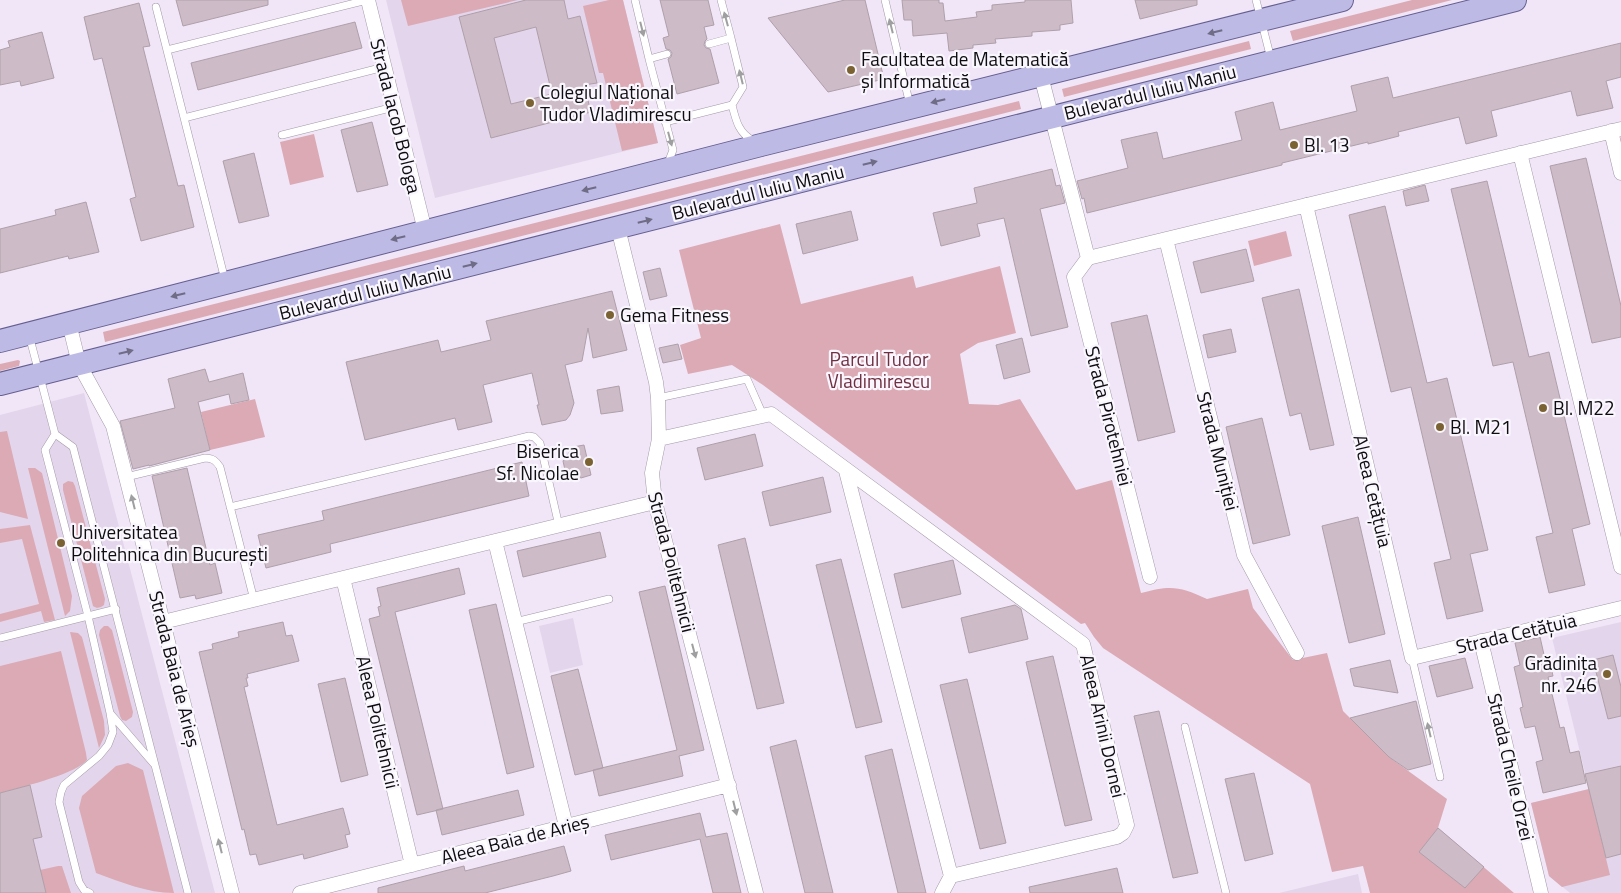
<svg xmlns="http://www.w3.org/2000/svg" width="1621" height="893" font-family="'Titillium Web',sans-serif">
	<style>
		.built { fill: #e3d6ec }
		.green { fill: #dbaab4 }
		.building { fill: #cdbcc7; stroke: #af9fa9; fill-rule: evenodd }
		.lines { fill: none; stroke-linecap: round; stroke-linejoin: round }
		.lane-casing { stroke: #a399a8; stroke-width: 8 }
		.street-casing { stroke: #a399a8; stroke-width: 15 }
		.primary-casing { stroke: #655f90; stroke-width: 24 }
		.lane { stroke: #fff; stroke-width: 7 }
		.street { stroke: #fff; stroke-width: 14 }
		.primary { stroke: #bebae6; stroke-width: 22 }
		.oneway { fill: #9f9ea0 }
		.oneway2 { fill: #6f6c86 }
		.poi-dot { fill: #7b6233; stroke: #faf6fd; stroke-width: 2 }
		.labels { text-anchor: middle; stroke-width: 4.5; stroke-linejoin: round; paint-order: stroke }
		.poi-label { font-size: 19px; fill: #0f0c11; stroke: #faf6fd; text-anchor: start }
		.street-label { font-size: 19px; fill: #0f0c11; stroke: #faf6fd }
		.park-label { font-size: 19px; fill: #6f2f41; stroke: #faf6fd }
	</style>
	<rect width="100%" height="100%" fill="#f1e6f7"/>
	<path class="built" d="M 386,0 L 623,0 L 658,143 L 435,198 Z
		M 84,393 L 215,893 L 0,893 L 0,415 Z
		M 573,618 L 583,665 L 550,673 L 539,626 Z
		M 1621,622 L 1621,893 L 1570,893 L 1549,876 L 1531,803 L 1589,789 L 1552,638 Z
		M 1358,874 L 1362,893 L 1279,893 Z"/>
	<path class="green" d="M 401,0 L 518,0 L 408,26 Z
		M 609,0 L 623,0 L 658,143 L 622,151 L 603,73 L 599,73 L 583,6 Z
		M 1412,0 L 1452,0 L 1293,41 L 1290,31 Z
		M 1249,41 L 1251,49 L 1064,97 L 1062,89 Z
		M 1019,101 L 1021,109 L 105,342 L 103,332 Z
		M 314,134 L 324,177 L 290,185 L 280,142 Z
		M 780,224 L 801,304 L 913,276 L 916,288 L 1000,266 L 1016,333 L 978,343 L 960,354 L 969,404 L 998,405 L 1020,399 L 1076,490 L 1112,480 L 1141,593 C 1170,585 1180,586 1207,599 L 1248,589 L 1253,608 L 1293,660 L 1327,653 L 1343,711 L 1389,757 L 1447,799 L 1438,828 L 1514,893 L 1370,893 L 1363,866 L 1332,872 L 1310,784 L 1103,648 L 1094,637 L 1085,623 L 1081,624 L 763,385 L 732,365 L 688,374 L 680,345 L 701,338 L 679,250 Z
		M 1286,231 L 1292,256 L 1254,266 L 1248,241 Z
		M 18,360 L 20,361 L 19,366 L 0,371 L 0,364 Z
		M 255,399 L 265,437 L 210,450 L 201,412 Z
		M 7,431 L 28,519 L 0,512 L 0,432 Z
		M 28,468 L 35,468 L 42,473 L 72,596 L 70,611 L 65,616 Z
		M 68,481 L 73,482 L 75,486 L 105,599 L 104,605 C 100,608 97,609 93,606 L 63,490 L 63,484 Z
		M 30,525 L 55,620 L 44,622 L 41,611 L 0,622 L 0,614 L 39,604 L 22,539 L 0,543 L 0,529 Z
		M 104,626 L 108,626 L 112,630 L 133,712 L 132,717 L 126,721 L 122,720 L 120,716 L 99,635 L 100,630 Z
		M 70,632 L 78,633 L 82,637 L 104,721 L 105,735 L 99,748 Z
		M 61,651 L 86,753 L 87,760 C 76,774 19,788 0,793 L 0,666 Z
		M 128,763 L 143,770 L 174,893 C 147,893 121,882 96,873 L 79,808 L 82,796 L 116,766 Z
		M 1589,789 L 1610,875 L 1562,887 L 1549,876 L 1531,803 Z
		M 58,866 L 62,866 L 71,893 L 46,893 L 40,870 Z"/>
	<path class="building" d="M 176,0 L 268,0 L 268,5 L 183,26 Z
		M 526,0 L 564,0 L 568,19 L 580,16 L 597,83 L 584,85 L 591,112 L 491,138 L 459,17 ZM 536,27 L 552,94 L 511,104 L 494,38 Z
		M 660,0 L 708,0 L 714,25 L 704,27 L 707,39 L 705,41 L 704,45 L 706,48 L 710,49 L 719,83 L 677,94 L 668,59 L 671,57 L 672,53 L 670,50 L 666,49 L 663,38 L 669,36 Z
		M 845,0 L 865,0 L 884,79 L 828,92 L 768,18 Z
		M 902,0 L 939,0 L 939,3 L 943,3 L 945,21 L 977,17 L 976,12 L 992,10 L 992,5 L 1025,2 L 1025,0 L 1071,0 L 1073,23 L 1060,25 L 1060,30 L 1032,32 L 1032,36 L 995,39 L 996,43 L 973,45 L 973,48 L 949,51 L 947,33 L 913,36 L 912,20 L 904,20 Z
		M 1135,0 L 1197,0 L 1197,5 L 1140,19 Z
		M 139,3 L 150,46 L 143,47 L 178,186 L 184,185 L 194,227 L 141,241 L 130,199 L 136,197 L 102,58 L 94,60 L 84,17 Z
		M 355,22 L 362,48 L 198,90 L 191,63 Z
		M 42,32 L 54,78 L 21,86 L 20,81 L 0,85 L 0,50 L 10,47 L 8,41 Z
		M 1621,43 L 1621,77 L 1606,81 L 1613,108 L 1577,116 L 1571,91 L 1491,111 L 1497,136 L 1466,144 L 1459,117 L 1398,132 L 1399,136 L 1368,144 L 1368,142 L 1282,163 L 1282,165 L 1087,213 L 1084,198 L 1082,199 L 1077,181 L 1128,168 L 1121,140 L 1157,132 L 1163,159 L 1242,140 L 1235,112 L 1273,102 L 1280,130 L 1357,111 L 1351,86 L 1388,77 L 1393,98 Z
		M 372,122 L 388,185 L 357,192 L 341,130 Z
		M 254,153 L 269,216 L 239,223 L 223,161 Z
		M 1586,158 L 1621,306 L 1621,337 L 1592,343 L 1550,166 Z
		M 1052,169 L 1056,186 L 1060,185 L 1065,203 L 1040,209 L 1068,327 L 1031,336 L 1004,218 L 977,224 L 980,236 L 941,246 L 933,213 L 977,203 L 974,188 Z
		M 1487,181 L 1529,357 L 1549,352 L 1590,524 L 1572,529 L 1585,585 L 1549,593 L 1536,537 L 1553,533 L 1513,362 L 1493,366 L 1451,189 Z
		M 1425,185 L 1429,201 L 1406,206 L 1403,191 Z
		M 86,202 L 99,252 L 69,259 L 68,256 L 0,273 L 0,229 L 56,215 L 55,210 Z
		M 1385,206 L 1427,383 L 1447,378 L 1488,550 L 1470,554 L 1483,611 L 1447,619 L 1434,563 L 1451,559 L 1411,387 L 1391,392 L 1349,215 Z
		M 851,211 L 858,240 L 803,254 L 796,224 Z
		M 1246,249 L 1254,281 L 1201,293 L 1193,262 Z
		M 660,268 L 667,296 L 650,300 L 643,272 Z
		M 1299,289 L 1334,445 L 1310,450 L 1301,413 L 1290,416 L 1262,298 Z
		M 612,291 L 627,350 L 593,358 L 588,328 L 582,361 L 565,365 L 574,403 L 570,415 L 566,420 L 542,425 L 537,405 L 539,405 L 532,373 L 483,385 L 492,422 L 458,430 L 455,418 L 365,440 L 346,362 L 438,340 L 441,352 L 491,340 L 486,321 Z
		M 1147,315 L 1175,432 L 1138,441 L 1111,323 Z
		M 1231,329 L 1236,352 L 1208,358 L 1203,335 Z
		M 1022,338 L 1030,372 L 1004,379 L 996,345 Z
		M 678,344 L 682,359 L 663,363 L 659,348 Z
		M 205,369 L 209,382 L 243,373 L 249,400 L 231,404 L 229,394 L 198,402 L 210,450 L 149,466 L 149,465 L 133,469 L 120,421 L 175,408 L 168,379 Z
		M 619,386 L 623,411 L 601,414 L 597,390 Z
		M 1262,418 L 1290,535 L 1253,544 L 1226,427 Z
		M 755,434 L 763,466 L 705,480 L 697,448 Z
		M 584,445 L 591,475 L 581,478 L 565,470 L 563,461 L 573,447 Z
		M 522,462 L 529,496 L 330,544 L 331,552 L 266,568 L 258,535 L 324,520 L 322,511 Z
		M 187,468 L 210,565 L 215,563 L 222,593 L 196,599 L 195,595 L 180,598 L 152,476 Z
		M 823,477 L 831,512 L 770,526 L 762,492 Z
		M 1358,517 L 1385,634 L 1349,643 L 1322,526 Z
		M 600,532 L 606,557 L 523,577 L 517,551 Z
		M 745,538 L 784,703 L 757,709 L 718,545 Z
		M 841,559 L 882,722 L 856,728 L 816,565 Z
		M 953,560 L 961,594 L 902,608 L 894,574 Z
		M 459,568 L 465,594 L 395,612 L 443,809 L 417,815 L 369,619 L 380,616 L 378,607 L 381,606 L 377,588 Z
		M 665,586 L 704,750 L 679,756 L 683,776 L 599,796 L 593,770 L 677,750 L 639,592 Z
		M 496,604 L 534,767 L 507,774 L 469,610 Z
		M 1015,605 L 1021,609 L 1028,639 L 969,653 L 961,618 Z
		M 283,622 L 286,636 L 292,635 L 299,661 L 247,674 L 248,678 L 246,678 L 248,686 L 244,687 L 277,825 L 343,808 L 350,834 L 345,835 L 348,847 L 304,859 L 303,854 L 259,865 L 256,854 L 250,855 L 244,829 L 242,830 L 199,652 L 213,649 L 212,644 L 239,637 L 238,632 Z
		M 1540,637 L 1545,659 L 1549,658 L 1553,676 L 1548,677 L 1560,728 L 1564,727 L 1570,753 L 1579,751 L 1586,783 L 1543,793 L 1536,762 L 1543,760 L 1535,726 L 1525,728 L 1520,708 L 1523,707 L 1514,667 L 1520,665 L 1515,643 Z
		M 1613,655 L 1621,687 L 1621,716 L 1608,719 L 1593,660 Z
		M 1053,656 L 1092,820 L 1065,826 L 1026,662 Z
		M 1465,658 L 1473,688 L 1437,697 L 1429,666 Z
		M 1390,660 L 1398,693 L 1354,686 L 1350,669 Z
		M 578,669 L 603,768 L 575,775 L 551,676 Z
		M 345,678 L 368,775 L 341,782 L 318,684 Z
		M 967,679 L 1006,843 L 980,849 L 940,685 Z
		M 1416,701 L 1431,764 L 1408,770 L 1389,757 L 1350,718 Z
		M 1159,711 L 1198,873 L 1173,878 L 1134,716 Z
		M 796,740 L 833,893 L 805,893 L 770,747 Z
		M 892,749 L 926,893 L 898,893 L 865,756 Z
		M 1621,766 L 1621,854 L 1606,858 L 1585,774 Z
		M 1254,773 L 1273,854 L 1245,861 L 1225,779 Z
		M 30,785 L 42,837 L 33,839 L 46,893 L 0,893 L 0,793 Z
		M 518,790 L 524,815 L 442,835 L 436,810 Z
		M 700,813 L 706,837 L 727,833 L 741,893 L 713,893 L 700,839 L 611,860 L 605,835 Z
		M 1438,828 L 1484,867 L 1465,888 L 1419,852 Z
		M 564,846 L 571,871 L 553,876 L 485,893 L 378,893 L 378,888 L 464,866 L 465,871 Z
		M 1117,868 L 1123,893 L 1030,893 L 1029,887 Z"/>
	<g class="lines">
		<g class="lane-casing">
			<path id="lane" d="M 635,0 L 649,59
				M 721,0 L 731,38
				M 885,0 L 910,105
				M 1256,0 L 1271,59
				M 156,7 L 225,280
				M 709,44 L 731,38 L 743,87 L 732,105 C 736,121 739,134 754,141
				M 167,50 L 367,0
				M 667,54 L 649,59 L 673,150 L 668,163
				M 184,118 L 384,67
				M 665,122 L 732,105
				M 282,135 L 394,107
				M 29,335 L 55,434 L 73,447 L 188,893
				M 658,398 L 747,379 L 763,415
				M 55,434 L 45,450 L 88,616 L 110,713 L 154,764
				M 126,477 L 205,458 C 213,458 216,461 220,467 L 254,600
				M 230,507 L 529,436 L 534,437 L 540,443 L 559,526
				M 515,622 L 609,599
				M 0,638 L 116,609
				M 1412,658 L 1440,777
				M 1185,727 L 1226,893
				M 90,893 L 84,890 L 79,882 L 59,802 L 61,792 L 64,785 L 99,756 L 108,745 L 113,732 L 110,713"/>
		</g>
		<g class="street-casing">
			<path id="street" d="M 368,0 L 425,231
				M 1041,76 L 1088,258
				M 1611,131 L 1621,173
				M 1520,153 L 1621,567
				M 1306,205 L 1412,658 L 1621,608
				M 618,228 L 656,382 L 658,398 L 659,439 L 652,473 L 655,502 L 756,893
				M 1166,239 L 1244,555 L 1297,653
				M 1088,258 L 1621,129
				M 1088,258 L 1074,277 L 1150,577
				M 69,323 L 79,364 L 113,426 L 232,893
				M 659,439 L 771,414 L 1083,644 L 1127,825 L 1123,833 L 1117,837 L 951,876
				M 846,471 L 951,876 L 942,893
				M 495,541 L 566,826
				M 343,578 L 412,865
				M 163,622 L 655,502
				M 1481,641 L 1541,893
				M 300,893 L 729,785"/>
		</g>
		<g class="primary-casing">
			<path id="primary" d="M 0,341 L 761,145 L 1342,0
				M 0,384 L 1515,0"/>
		</g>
		<use href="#lane" class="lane"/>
		<use href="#street" class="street"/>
		<use href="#primary" class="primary"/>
	</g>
	<defs><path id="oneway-solid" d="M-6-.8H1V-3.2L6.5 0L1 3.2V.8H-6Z" transform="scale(1.25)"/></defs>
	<g class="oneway">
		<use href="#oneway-solid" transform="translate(726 19) rotate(-105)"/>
		<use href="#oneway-solid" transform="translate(891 26) rotate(-104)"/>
		<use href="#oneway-solid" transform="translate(642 29) rotate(76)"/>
		<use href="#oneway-solid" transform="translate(741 77) rotate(-104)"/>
		<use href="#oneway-solid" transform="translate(670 139) rotate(75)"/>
		<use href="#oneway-solid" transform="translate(133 502) rotate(-104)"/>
		<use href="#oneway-solid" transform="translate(694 651) rotate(75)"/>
		<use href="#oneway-solid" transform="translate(1429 730) rotate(-103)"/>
		<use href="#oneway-solid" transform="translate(735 808) rotate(76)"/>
		<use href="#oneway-solid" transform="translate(220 846) rotate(-104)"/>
	</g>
	<g class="oneway2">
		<use href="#oneway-solid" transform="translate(1215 32) rotate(166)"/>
		<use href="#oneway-solid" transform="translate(938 101) rotate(166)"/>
		<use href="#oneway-solid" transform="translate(870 163) rotate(-14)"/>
		<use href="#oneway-solid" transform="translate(589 189) rotate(166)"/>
		<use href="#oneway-solid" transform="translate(645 221) rotate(-14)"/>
		<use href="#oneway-solid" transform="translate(398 238) rotate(166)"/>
		<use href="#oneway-solid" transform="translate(470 265) rotate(-14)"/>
		<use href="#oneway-solid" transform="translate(178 295) rotate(166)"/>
		<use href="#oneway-solid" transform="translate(126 352) rotate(-14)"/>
	</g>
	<g class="poi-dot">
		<circle cx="851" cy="70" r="5"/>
		<circle cx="530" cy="103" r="5"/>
		<circle cx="1294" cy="145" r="5"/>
		<circle cx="610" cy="315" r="5"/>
		<circle cx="1543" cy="408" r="5"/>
		<circle cx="1440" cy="427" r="5"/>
		<circle cx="589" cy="462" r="5"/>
		<circle cx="61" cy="543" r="5"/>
		<circle cx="1607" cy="674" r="5"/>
	</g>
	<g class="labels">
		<g class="poi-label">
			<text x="861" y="66">Facultatea de Matematică<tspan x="861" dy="22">și Informatică</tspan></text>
			<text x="540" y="99">Colegiul Național<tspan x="540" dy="22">Tudor Vladimirescu</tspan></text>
			<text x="1304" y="152">Bl. 13</text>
			<text x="620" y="322">Gema Fitness</text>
			<text x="1553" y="415">Bl. M22</text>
			<text x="1450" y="434">Bl. M21</text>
			<text x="579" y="458" text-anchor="end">Biserica<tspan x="579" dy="22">Sf. Nicolae</tspan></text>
			<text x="71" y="539">Universitatea<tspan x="71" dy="22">Politehnica din București</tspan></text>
			<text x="1597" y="670" text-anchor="end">Grădinița<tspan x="1597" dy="22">nr. 246</tspan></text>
		</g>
		<g class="street-label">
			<text transform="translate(1150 92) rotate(-14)" y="7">Bulevardul Iuliu Maniu</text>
			<text transform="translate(396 116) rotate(76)" y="7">Strada Iacob Bologa</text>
			<text transform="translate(758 192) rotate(-14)" y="7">Bulevardul Iuliu Maniu</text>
			<text transform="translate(365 292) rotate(-14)" y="7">Bulevardul Iuliu Maniu</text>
			<text transform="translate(1109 416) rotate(76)" y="7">Strada Pirotehniei</text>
			<text transform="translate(1218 451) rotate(76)" y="7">Strada Muniției</text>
			<text transform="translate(1373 491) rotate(77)" y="7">Aleea Cetățuia</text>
			<text transform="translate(672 562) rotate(76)" y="7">Strada Politehnicii</text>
			<text transform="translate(1516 633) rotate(-13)" y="7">Strada Cetățuia</text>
			<text transform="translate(175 669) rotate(76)" y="7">Strada Baia de Arieș</text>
			<text transform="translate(378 722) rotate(77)" y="7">Aleea Politehnicii</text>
			<text transform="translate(1103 726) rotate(77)" y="7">Aleea Arinii Dornei</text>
			<text transform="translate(1511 767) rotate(77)" y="7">Strada Cheile Orzei</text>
			<text transform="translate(515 839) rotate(-14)" y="7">Aleea Baia de Arieș</text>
		</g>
		<g class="park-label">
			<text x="879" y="366">Parcul Tudor<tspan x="879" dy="22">Vladimirescu</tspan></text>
		</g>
	</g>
</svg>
